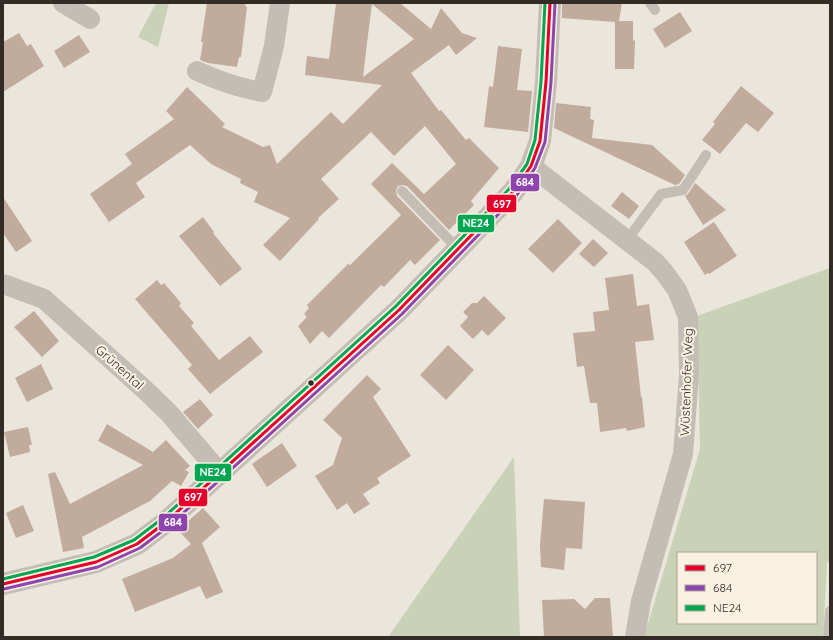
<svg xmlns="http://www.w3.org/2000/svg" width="833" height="640" font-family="Quicksand,sans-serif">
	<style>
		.green { fill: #c9d1b6; fill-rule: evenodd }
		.building { fill: #c0ab9d; fill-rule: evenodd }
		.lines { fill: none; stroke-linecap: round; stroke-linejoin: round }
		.service { stroke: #c3bdb6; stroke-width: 10 }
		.minor { stroke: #c3bdb6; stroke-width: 20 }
		.tertiary { stroke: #c3bdb6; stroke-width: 22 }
		.bus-1-casing { stroke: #f9f1e2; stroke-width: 6 }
		.bus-2-casing { stroke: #f9f1e2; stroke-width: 6 }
		.bus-3-casing { stroke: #f9f1e2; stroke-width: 6 }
		.bus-1 { stroke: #e4002b; stroke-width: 3 }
		.bus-2 { stroke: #8e44ad; stroke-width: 3 }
		.bus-3 { stroke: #00a651; stroke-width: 3 }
		.bus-dot { fill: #332b25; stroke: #f9f1e2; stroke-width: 1.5 }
		.labels { text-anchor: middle; stroke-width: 4; stroke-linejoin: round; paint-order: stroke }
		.street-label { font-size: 13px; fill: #332b25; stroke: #f9f1e2 }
		.line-badge { stroke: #f9f1e2; stroke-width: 1.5 }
		.badge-label { font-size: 11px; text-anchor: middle; font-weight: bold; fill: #fff }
	</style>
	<rect width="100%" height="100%" fill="#ebe6dc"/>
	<path class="green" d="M 156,3 L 169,3 L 158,47 L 138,37 Z
		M 830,268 L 830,561 L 827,562 L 823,637 L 644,637 L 700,449 L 697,316 ZM 678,553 L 816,553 L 816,623 L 678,623 Z
		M 514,457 L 520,637 L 388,637 Z"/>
	<path class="building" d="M 207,3 L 246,3 L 245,6 L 247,7 L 241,57 L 239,57 L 237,67 L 208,63 L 200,60 L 203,42 L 201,42 Z
		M 336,3 L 400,3 L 431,29 L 441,8 L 462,33 L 477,38 L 456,55 L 449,45 L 411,73 L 439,111 L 441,110 L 466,140 L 469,138 L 499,168 L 471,201 L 474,205 L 449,230 L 407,186 L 403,185 L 398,186 L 396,190 L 397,196 L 440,240 L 415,265 L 410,260 L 384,287 L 381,285 L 329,338 L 322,331 L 310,344 L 298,326 L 307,317 L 304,314 L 309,308 L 307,305 L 348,264 L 350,265 L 401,215 L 371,184 L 392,163 L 424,194 L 456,164 L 425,126 L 394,156 L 371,132 L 321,179 L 339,199 L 318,218 L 319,219 L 280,261 L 263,245 L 290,218 L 254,202 L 258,192 L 240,183 L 241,179 L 211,164 L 190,145 L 136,183 L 145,197 L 109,222 L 90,194 L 132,164 L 125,154 L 174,119 L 166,111 L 187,87 L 225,124 L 222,127 L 263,147 L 270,145 L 277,164 L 331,112 L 343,124 L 382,85 L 305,75 L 307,56 L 329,59 ZM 372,4 L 414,39 L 363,77 L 368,35 Z
		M 562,3 L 622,3 L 619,21 L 633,21 L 633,41 L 635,40 L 634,69 L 615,69 L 615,22 L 562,18 Z
		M 680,12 L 692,31 L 665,48 L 653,29 Z
		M 19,33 L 27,46 L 31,44 L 44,66 L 3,92 L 3,42 Z
		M 79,35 L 90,52 L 64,68 L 54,51 Z
		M 498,46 L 522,49 L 517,90 L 532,91 L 528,132 L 484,127 L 489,86 L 493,87 Z
		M 741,86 L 774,113 L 758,132 L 746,123 L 720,154 L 702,140 L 715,124 L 713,122 Z
		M 556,103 L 591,107 L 590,119 L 594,120 L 592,138 L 652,145 L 685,175 L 679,184 L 675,185 L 554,128 Z
		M 695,183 L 726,210 L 703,225 L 685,196 L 688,194 Z
		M 622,192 L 639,206 L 629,219 L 611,206 Z
		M 3,197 L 32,241 L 16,252 L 3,233 Z
		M 203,217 L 214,232 L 213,233 L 242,269 L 220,286 L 179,236 Z
		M 558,219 L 582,243 L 553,273 L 528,249 Z
		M 714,222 L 737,256 L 709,274 L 708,273 L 705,275 L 684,242 Z
		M 593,239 L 608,253 L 594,267 L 579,254 Z
		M 633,274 L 637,306 L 649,304 L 654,340 L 635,342 L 641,397 L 642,397 L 645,427 L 627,431 L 626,428 L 600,432 L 597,403 L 590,403 L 584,366 L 577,367 L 573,333 L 595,331 L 593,312 L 609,310 L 605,278 Z
		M 157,280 L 161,285 L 164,283 L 181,303 L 179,306 L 194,323 L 191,326 L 219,360 L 250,336 L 263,352 L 210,394 L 188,369 L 192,365 L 135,299 Z
		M 484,296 L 506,318 L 488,336 L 482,330 L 473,339 L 460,326 L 468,317 L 463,312 L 472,303 L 477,303 Z
		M 34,311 L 59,341 L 42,357 L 14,327 Z
		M 448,345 L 474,370 L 446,400 L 420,375 Z
		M 41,364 L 53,389 L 27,402 L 15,378 Z
		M 367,375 L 381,389 L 373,397 L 411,456 L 377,478 L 380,483 L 363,494 L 370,504 L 354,514 L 347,503 L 337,510 L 315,476 L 333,465 L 342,438 L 323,420 Z
		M 200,399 L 213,415 L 198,429 L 183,412 Z
		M 107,424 L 153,452 L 166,440 L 190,466 L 185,470 L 189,472 L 181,486 L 172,481 L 150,501 L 82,537 L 84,548 L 63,552 L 48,474 L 55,472 L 70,504 L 143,465 L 98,441 Z
		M 28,427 L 32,445 L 29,445 L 30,452 L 10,457 L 4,432 Z
		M 282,443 L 297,466 L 267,487 L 252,464 Z
		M 544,499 L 585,502 L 582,549 L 566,548 L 564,570 L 541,567 L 540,545 Z
		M 23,505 L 34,531 L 16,538 L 6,513 Z
		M 203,508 L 220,527 L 202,543 L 223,592 L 206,599 L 200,586 L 135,612 L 122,579 L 173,558 L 191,544 L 178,530 Z
		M 595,598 L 610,598 L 613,637 L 544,637 L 542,600 L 574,599 L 585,609 Z"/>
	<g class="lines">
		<path class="service" d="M 650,3 L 655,10
			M 402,191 L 458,249
			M 627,240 L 661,194 L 683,190 L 706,155
			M 828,637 L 830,611"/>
		<path class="minor" d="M 63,3 L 90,19
			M 197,71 C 219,81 239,88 262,92 L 274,46 L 280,3
			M 531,166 L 655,262 L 664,272 L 677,290 L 688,317 L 689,375 L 683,454 L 641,601 L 635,637
			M 3,284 L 44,299 L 144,389 L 168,412 L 220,473"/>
		<path class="tertiary" d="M 3,584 L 96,562 L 137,544 L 166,522 L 399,310 L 513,192 L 521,181 L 531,166 L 540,141 L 546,82 L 550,3"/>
		<g class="bus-1-casing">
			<path id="bus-1" d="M 3,584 L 96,562 L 137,544 L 166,522 L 399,310 L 513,192 L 531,166 L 540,141 L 546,82 L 550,3"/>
		</g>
		<g class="bus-2-casing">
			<path id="bus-2" d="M 4,589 L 98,567 L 140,548 L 169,526 L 402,314 L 517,195 L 535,168 L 545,142 L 551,82 L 555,3"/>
		</g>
		<g class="bus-3-casing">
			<path id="bus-3" d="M 3,579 L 94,557 L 134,540 L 163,518 L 396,306 L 509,189 L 527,164 L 535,140 L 541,82 L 545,3"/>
		</g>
		<use href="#bus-1" class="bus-1"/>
		<use href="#bus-2" class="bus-2"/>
		<use href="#bus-3" class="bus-3"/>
	</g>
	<circle class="bus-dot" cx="311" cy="383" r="3.5"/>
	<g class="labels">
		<g class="street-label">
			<text transform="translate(120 367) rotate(42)" y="5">Grünental</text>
			<text transform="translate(686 382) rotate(-88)" y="5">Wüstenhofer Weg</text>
		</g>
	</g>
	<g class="line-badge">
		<rect x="510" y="173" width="30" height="19" rx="4" fill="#8e44ad"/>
		<rect x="486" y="194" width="31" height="19" rx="4" fill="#e4002b"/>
		<rect x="457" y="214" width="38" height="19" rx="4" fill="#00a651"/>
		<rect x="194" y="463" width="38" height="19" rx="4" fill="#00a651"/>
		<rect x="178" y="488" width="30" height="19" rx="4" fill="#e4002b"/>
		<rect x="158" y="513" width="30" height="19" rx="4" fill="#8e44ad"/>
	</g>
	<g class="badge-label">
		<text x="525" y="186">684</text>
		<text x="502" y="208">697</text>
		<text x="476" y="227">NE24</text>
		<text x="213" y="476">NE24</text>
		<text x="193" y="501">697</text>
		<text x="173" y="526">684</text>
	</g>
	<rect width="833" height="640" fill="none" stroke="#332b25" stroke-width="8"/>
	<rect x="677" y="552" width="140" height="72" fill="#f9f1e2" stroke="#aaa296"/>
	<rect x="685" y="565" width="20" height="6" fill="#e4002b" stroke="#aaa296"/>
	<text x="713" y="572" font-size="12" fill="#332b25">697</text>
	<rect x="685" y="585" width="20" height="6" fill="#8e44ad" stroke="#aaa296"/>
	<text x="713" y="592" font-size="12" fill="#332b25">684</text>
	<rect x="685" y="605" width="20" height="6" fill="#00a651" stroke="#aaa296"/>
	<text x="713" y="612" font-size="12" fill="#332b25">NE24</text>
</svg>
